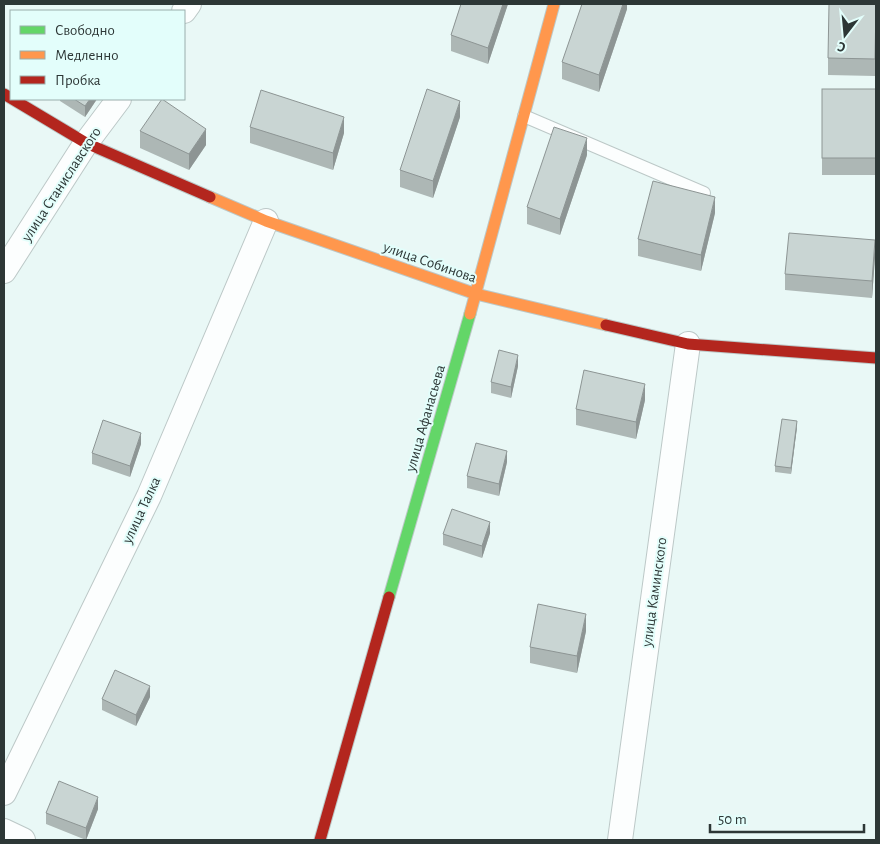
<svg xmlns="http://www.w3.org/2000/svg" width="880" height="844" viewBox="0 0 880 844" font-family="'Alegreya Sans',sans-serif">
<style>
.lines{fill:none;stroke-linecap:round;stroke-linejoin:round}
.lane-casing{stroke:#bcc8c7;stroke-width:14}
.street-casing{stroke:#bcc8c7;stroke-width:26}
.fast-casing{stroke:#bcc8c7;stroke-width:13}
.slow-casing{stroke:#bcc8c7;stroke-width:13}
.jam-casing{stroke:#bcc8c7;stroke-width:13}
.lane{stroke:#fcfefe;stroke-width:12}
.street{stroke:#fcfefe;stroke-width:24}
.fast{stroke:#63d668;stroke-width:11}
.slow{stroke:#ff974d;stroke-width:11}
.jam{stroke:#b3261e;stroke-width:11}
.wall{fill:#adb7b5}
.shaded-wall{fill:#8d9594}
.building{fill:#c9d5d3;stroke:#8d9594}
.labels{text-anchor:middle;stroke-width:4;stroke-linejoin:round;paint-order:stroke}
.street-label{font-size:15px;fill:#2d3736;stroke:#e3fefb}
</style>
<rect width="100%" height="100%" fill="#e9f8f6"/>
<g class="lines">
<defs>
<polyline id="lane" points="524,116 704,193"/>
<g id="street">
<polyline points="184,11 189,4"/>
<polyline points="4,271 86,143 119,99"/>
<polyline points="4,793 149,496 266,221"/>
<polyline points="4,831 23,840"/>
<polyline points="620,840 688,344"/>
</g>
<polyline id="fast" points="389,597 470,314"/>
<g id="slow">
<polyline points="210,197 266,221 476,294 606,325"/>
<polyline points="470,314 554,4"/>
</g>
<g id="jam">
<polyline points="4,94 86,143 210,197"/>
<polyline points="606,325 688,344 876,358"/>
<polyline points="320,840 389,597"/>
</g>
</defs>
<use href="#lane" class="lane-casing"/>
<use href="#street" class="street-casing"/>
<use href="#fast" class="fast-casing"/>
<use href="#slow" class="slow-casing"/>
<use href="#jam" class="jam-casing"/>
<use href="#lane" class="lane"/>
<use href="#street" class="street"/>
<use href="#fast" class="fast"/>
<use href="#slow" class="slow"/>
<use href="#jam" class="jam"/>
</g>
<g class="wall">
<polygon points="461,4 508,4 488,64 451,51 451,35"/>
<polygon points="627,4 627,9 599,92 562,79 562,62"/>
<polygon points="876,4 875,76 828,75 828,58"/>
<rect x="822" y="89" width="54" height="86"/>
<polygon points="60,99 97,99 85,117 60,101"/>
<polygon points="460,117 433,198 400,187 400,170"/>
<polygon points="250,127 344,133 333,170 250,143"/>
<polygon points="140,131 206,145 189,170 140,148"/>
<polygon points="587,155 560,235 527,224 527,207"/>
<polygon points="715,213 701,271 638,256 638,239"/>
<polygon points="875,257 872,298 785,290 785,274"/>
<polygon points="518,366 511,398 491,393 491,382"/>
<polygon points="645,400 636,439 576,425 576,409"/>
<polygon points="797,427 791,474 775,472 775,466"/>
<polygon points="141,444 130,477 92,464 92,453"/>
<polygon points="507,462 499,496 467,488 467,476"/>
<polygon points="490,533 482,558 443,545 443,534"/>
<polygon points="586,631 577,673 530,663 530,647"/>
<polygon points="150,697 136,726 102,710 102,699"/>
<polygon points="98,809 86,840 46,824 46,813"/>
</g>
<g class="shaded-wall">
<polygon points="503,4 508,4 488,64 488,48"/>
<polygon points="623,4 627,4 627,9 599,92 599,75"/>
<polygon points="90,99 97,99 85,117 85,106"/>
<polygon points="460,101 460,117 433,198 433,181"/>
<polygon points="344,117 344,133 333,170 333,153"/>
<polygon points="206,129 206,145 189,170 189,154"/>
<polygon points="587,138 587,155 560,235 560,219"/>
<polygon points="715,197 715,213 701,271 701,255"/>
<polygon points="875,240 875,257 872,298 872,281"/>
<polygon points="518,355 518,366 511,398 511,387"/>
<polygon points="645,384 645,400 636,439 636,422"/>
<polygon points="797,421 797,427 791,474 791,468"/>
<polygon points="141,433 141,444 130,477 130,466"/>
<polygon points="507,451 507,462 499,496 499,484"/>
<polygon points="490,522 490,533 482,558 482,546"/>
<polygon points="586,614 586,631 577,673 577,656"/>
<polygon points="150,686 150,697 136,726 136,715"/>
<polygon points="98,797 98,809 86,840 86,828"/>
</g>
<g class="building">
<polygon points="461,4 503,4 488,48 451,35"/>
<polygon points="582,4 623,4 599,75 562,62"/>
<polygon points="829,4 876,4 875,59 828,58"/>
<polygon points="427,89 460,101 433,181 400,170"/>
<rect x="822" y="89" width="54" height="69"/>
<polygon points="261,90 344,117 333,153 250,127"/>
<polygon points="74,99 90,99 85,106"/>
<polygon points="162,99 206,129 189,154 140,131"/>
<polygon points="554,127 587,138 560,219 527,207"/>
<polygon points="653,181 715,197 701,255 638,239"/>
<polygon points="789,233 875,240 872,281 785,274"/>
<polygon points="499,350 518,355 511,387 491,382"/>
<polygon points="584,370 645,384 636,422 576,409"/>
<polygon points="782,419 797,421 791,468 775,466"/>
<polygon points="103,420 141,433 130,466 92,453"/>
<polygon points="476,443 507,451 499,484 467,476"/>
<polygon points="452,509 490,522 482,546 443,534"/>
<polygon points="538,604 586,614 577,656 530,647"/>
<polygon points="115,670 150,686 136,715 102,699"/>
<polygon points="59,781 98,797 86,828 46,813"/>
</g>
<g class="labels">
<g class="street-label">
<text transform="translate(61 184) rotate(-57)" y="5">улица Станиславского</text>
<text transform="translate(430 262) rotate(19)" y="5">улица Собинова</text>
<text transform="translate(425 418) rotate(-74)" y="5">улица Афанасьева</text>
<text transform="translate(141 510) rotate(-65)" y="5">улица Талка</text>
<text transform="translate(654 592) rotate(-82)" y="5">улица Каминского</text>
</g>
</g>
<rect width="880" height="844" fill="none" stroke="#2d3736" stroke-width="10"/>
<rect x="10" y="10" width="175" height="90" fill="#e3fefb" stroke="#9aaeac"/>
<rect x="20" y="26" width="25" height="8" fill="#63d668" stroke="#9aaeac"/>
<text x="55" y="35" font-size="15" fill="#2d3736">Свободно</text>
<rect x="20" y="51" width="25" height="8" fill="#ff974d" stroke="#9aaeac"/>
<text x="55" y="60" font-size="15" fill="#2d3736">Медленно</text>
<rect x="20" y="76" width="25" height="8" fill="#b3261e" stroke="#9aaeac"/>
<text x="55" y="85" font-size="15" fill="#2d3736">Пробка</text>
<g transform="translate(845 35) rotate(196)" stroke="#e3fefb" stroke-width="4" paint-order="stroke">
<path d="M0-4L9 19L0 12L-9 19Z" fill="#2d3736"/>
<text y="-8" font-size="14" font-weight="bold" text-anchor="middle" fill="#2d3736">С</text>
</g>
<path d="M710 824v8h154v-8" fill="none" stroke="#2d3736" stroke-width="2.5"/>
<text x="718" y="824" font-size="15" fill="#2d3736" stroke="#e3fefb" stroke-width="4" paint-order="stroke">50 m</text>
</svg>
